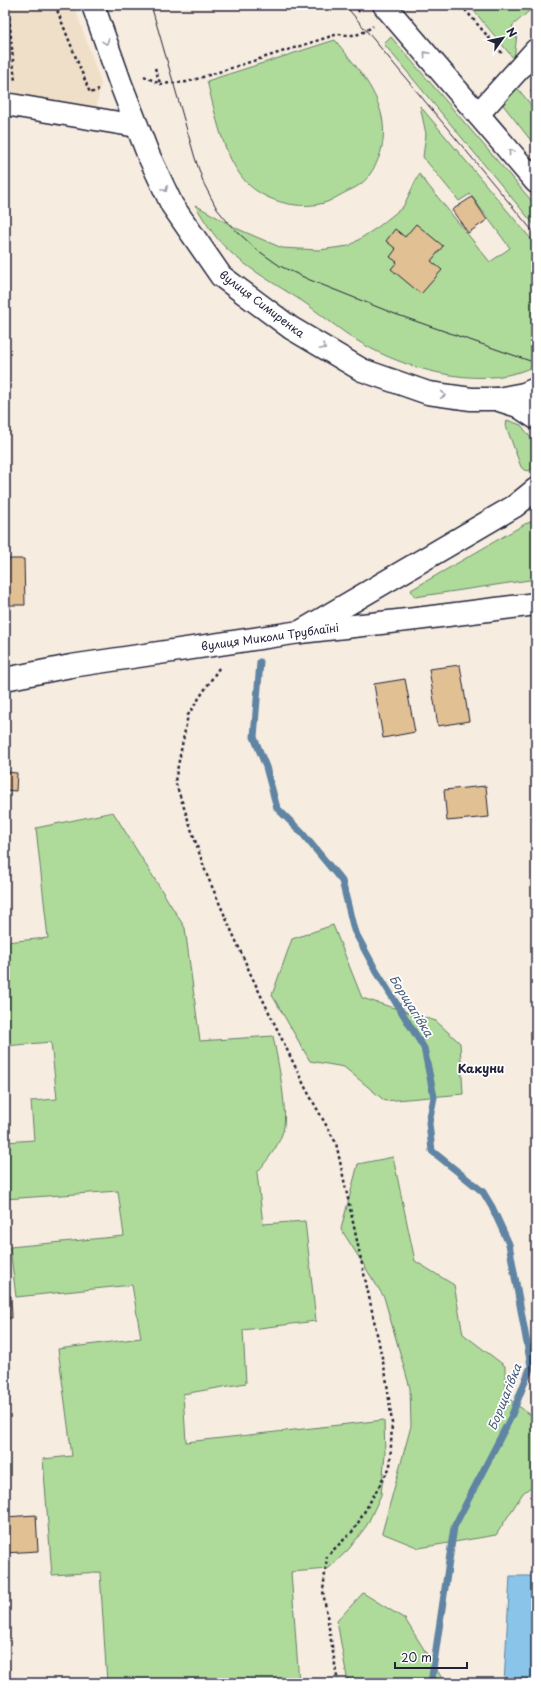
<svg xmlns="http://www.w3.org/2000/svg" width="541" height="1688" viewBox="0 0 541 1688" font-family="'Playpen Sans',sans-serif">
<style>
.built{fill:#f0dfc8}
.green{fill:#aedb99;stroke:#687e6a}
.water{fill:#8ac5e9;stroke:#6084a3}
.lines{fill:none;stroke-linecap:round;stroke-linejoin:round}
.stream{stroke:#6084a3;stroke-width:7}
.building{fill:#e1c093;stroke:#22223b}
.minor-casing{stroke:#22223b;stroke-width:25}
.major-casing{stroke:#22223b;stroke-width:25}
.path{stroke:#22223b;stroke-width:2.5;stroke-dasharray:3 3;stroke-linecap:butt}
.minor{stroke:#fff;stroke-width:22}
.major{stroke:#fff;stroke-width:22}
.tram{stroke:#22223b;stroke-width:1}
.oneway{stroke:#9c9ca7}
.labels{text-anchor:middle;stroke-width:3.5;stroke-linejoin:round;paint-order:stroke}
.street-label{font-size:11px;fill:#22223b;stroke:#fff}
.water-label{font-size:12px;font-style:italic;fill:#465b78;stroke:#fff}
.neighbourhood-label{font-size:12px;font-weight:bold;fill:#22223b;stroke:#fff}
</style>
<rect width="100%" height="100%" fill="#f6ecdf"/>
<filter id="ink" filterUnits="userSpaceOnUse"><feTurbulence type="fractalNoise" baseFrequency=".025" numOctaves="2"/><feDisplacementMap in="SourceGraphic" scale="8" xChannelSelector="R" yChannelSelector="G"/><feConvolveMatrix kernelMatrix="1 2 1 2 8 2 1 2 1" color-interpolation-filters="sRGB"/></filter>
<g filter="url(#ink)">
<polygon class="built" points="5,5 74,5 101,83 96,109 5,96"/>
<g class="green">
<polygon points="469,5 536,5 512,26 517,34 514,59"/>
<polygon points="391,37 530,199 536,207 536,227 384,44"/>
<path d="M335 40C353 63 376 87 382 117 386 137 382 157 370 174 365 183 355 188 346 192 340 195 334 199 327 202 301 211 265 202 246 182 222 155 216 115 207 81Z"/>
<polygon points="515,85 536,111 536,147 500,101"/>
<path d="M420 106 536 245V365C488 391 415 372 370 348 347 336 326 318 305 303 279 286 247 269 225 247 213 235 204 220 195 205L238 229 282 248 319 250 349 246 378 227 403 207 419 174 490 262 510 248 470 194 459 201 423 157 426 134Z"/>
<polygon points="507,420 521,425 536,445 536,466 529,471 524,470 521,467 506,426"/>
<polygon points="536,520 536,579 415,597 411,590 525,524"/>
<path d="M113 812 185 928 200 1041 273 1036C277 1058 290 1116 282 1134 277 1149 266 1161 257 1173L263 1224 305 1221 316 1321 243 1330 246 1383 183 1394 186 1442 384 1420 385 1454 381 1495 367 1525 349 1549 328 1569 291 1572 299 1683H107L100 1572 52 1575 43 1459 72 1456 58 1349 141 1338 132 1285 16 1297 10 1247 124 1236 118 1191 5 1199V1142L34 1140 31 1101 57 1099 51 1042 5 1046V942L48 938 36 828Z"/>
<polygon points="333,925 362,998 436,1021 460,1043 463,1094 385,1101 344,1067 310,1061 272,995 292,939"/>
<polygon points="393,1157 415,1261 454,1285 463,1334 505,1366 505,1396 532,1416 536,1413 536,1483 523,1493 496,1535 419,1548 382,1533 411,1426 410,1388 384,1297 341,1229 358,1164"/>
<polygon points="363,1593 405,1619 445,1683 348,1683 337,1621"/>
</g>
<polygon class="water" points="510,1576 536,1576 536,1683 504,1683"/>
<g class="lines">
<polyline class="stream" points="260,662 254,737 266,767 277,808 302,833 342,881 354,930 375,969 424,1048 434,1097 429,1123 432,1151 483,1192 492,1207 509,1244 531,1366 511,1417 454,1527 431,1683"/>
</g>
<g class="building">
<polygon points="472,197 487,220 468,233 452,210"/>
<polygon points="416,224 443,246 431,261 442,270 421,294 391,269 397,262 390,257 396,249 386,241 395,229 405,237"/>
<polygon points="5,559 24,559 25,605 5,605"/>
<polygon points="460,665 469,721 438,726 429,669"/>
<polygon points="405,679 415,732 383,738 374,684"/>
<polygon points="5,772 17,773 16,791 5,790"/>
<polygon points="486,786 489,817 447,821 444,790"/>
<polygon points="5,1062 8,1062 9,1073 5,1074"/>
<polygon points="5,1296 11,1296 12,1318 5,1318"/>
<polygon points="36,1515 38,1551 5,1553 5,1517"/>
</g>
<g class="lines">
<defs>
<g id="minor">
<polyline points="93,5 120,82 148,154 172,205 221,276 291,328 362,370 428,393 471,399 496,399 518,406 536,418"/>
<polyline points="384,5 536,182"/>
<polyline points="5,104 137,126"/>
<polyline points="478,114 536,50"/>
<polyline points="498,399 524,394 536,389"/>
<polyline points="300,632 416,619 536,604"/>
</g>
<polyline id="major" points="5,679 71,666 300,632 515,506 536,489"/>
</defs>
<use href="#minor" class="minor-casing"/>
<use href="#major" class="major-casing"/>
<g class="path">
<polyline points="8,5 15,82"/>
<polyline points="55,5 90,93 99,90"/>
<polyline points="354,5 361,14"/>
<polyline points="461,5 502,53"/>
<polyline points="155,68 160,83"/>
<path d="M144 76 160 84 187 82 338 34C355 36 359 36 373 26"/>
<polyline points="531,90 536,96"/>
<polyline points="219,668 188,715 175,781 206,873 251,975 306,1089 336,1143 386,1376 392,1423 390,1467 354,1530 327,1556 323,1591 338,1683"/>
</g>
<use href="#minor" class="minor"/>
<use href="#major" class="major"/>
<g class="tram">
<polyline points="151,5 195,158 204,184 217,209 231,226 256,249 280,266 310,280 395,314 536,363"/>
<polyline points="345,5 536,235"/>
</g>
</g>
<defs><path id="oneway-chevron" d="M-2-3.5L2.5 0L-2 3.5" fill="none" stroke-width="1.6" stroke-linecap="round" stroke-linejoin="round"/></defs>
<g class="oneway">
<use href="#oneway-chevron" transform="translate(106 42) rotate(70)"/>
<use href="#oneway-chevron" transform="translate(426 54) rotate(-131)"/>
<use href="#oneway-chevron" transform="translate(511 152) rotate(-130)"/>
<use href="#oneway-chevron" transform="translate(165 189) rotate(64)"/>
<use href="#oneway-chevron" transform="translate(323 347) rotate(30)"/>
<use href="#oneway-chevron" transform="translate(443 395) rotate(8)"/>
</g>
</g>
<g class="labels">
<g class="street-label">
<text transform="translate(262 304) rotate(37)" y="4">вулиця Симиренка</text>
<text transform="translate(270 637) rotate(-8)" y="4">вулиця Миколи Трублаїні</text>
</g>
<g class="water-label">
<text transform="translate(411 1006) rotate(58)" y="4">Борщагівка</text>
<text transform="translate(505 1397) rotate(-68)" y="4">Борщагівка</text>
</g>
<g class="neighbourhood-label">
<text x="481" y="1073">Какуни</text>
</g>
</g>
<rect width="541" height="1688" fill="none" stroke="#fff" stroke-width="20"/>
<rect x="10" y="10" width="521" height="1668" fill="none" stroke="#22223b" stroke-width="1.5" filter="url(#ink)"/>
<g transform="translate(503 38) rotate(57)" stroke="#ffffff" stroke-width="3" paint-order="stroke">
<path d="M0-3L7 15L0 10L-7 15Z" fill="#22223b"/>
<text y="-6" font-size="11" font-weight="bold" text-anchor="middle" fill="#22223b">N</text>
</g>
<path d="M395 1662v6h72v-6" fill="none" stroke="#22223b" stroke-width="2"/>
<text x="401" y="1662" font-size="12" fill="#22223b" stroke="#ffffff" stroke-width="3" paint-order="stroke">20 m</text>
</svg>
